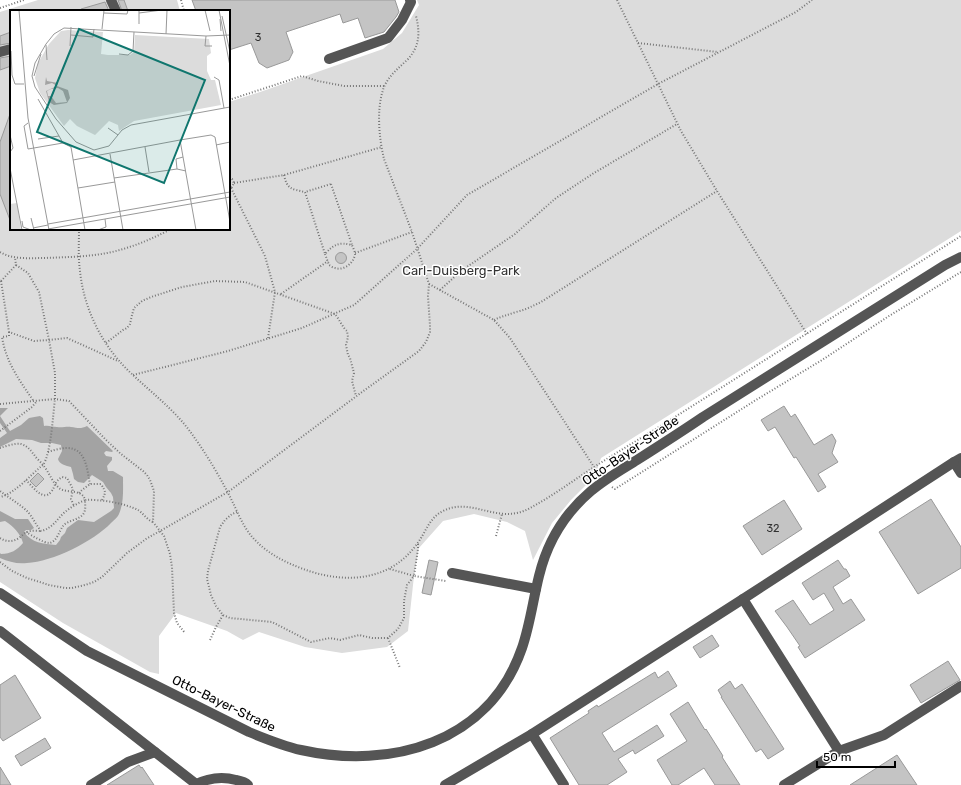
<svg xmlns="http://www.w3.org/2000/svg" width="961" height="785" viewBox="0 0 961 785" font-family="Rubik,sans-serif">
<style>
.green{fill:#dcdcdc}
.water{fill:#a3a3a3}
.building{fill:#c4c4c4;stroke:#999}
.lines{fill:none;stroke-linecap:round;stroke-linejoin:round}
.path{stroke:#777;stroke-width:2;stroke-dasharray:1 2;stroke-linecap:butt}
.minor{stroke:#555;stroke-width:10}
.labels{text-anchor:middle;stroke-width:3;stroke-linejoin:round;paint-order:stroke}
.number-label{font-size:11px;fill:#313131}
.park-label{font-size:13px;fill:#333;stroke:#fff}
.street-label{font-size:13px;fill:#000;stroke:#fff}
.inset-road{fill:none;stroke:#999;stroke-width:1}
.view{fill:#0f766e;fill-opacity:0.15;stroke:#0f766e;stroke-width:2}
.inset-edge{fill:none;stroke:#000;stroke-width:2}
</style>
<rect width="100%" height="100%" fill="#fff"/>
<polygon class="green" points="38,0 177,0 180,11 11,11 11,229 229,229 229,102 260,92 383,49 402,33 419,5 417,0 961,0 961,231 601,458 595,476 571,500 552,523 533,560 525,531 507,522 474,514 443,521 419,548 414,576 408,631 387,647 342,653 305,647 259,632 243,640 227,631 176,613 159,636 159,674 150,672 63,623 0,582 0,12"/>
<path class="water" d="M0 408H8L0 416 10 431 21 425 29 418 40 416 43 418 44 426C49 425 52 427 57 427 62 428 67 426 71 427 78 428 81 429 87 426L113 451 112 452 106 451 104 453 106 456 112 457V460L107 466 108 471H113L123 477C123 490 124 502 119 514 118 517 114 520 111 523 94 541 52 562 27 563 17 564 9 562 0 558V553L1 554C11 554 17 550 23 543 21 534 13 526 5 521L0 522V511L15 519H28L34 528 31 530H26L24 532C32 543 43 544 56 545L60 540 61 537 65 533 67 528 78 520 94 522 111 511 114 508 113 497 111 493 106 487 103 482 92 475 84 483 78 482 74 479 73 474 71 467C66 466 59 464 58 459L62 451 61 445 52 443H41L32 440 16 439 0 447V438L7 433 0 423Z"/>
<g class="building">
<polygon points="118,0 124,0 128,11 122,11"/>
<polygon points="192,0 395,0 399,12 396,17 384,32 365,38 358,18 343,23 340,14 286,32 293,52 289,60 267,68 259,63 251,43 229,50 229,11 196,11"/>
<polygon points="105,2 109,11 81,11 81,9"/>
<polygon points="11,32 11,43 0,45 0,36"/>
<polygon points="11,56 11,66 0,70 0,58"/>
<polygon points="10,114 11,114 10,220 0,194 0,142"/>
<circle cx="341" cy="258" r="5.5"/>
<polygon points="784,406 791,417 795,414 814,445 832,434 836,441 832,453 838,462 818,474 826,487 818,492 796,457 794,458 775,427 768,431 761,420"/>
<polygon points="38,473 44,479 36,487 30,481"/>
<polygon points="931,499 961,547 961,568 918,594 879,532"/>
<polygon points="784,500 802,529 762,555 743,526"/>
<polygon points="429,560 438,562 431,595 422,593"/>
<polygon points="838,560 844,569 846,569 850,576 833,587 843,604 851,599 865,620 805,658 798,647 800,646 787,627 775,611 793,600 810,625 834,610 824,593 813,600 802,583"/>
<polygon points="712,635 719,646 700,658 693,647"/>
<polygon points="948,661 960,680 921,703 910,685"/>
<polygon points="668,671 677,686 602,733 614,752 657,725 664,736 635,754 633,750 618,759 627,772 607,785 579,785 550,738 589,713 588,711 597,705 598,707 655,672 658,678"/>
<polygon points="15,675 41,718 3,741 0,737 0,685"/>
<polygon points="730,681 735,689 742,684 784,749 768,759 761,749 756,752 721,697 722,697 718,690"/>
<polygon points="688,702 705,730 706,729 723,756 722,757 740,785 715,785 704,768 678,785 672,785 657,760 687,741 670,714"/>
<polygon points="45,738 51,748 21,766 15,756"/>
<polygon points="897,755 917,785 850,785"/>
<polygon points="139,765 141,768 142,767 154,785 107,785"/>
<polygon points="0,767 11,785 0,785"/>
</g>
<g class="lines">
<g class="path">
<polyline points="181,0 184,11"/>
<polyline points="617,0 681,131 717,191 807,334"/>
<polyline points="0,8 24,0"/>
<polyline points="638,43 718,52"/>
<polyline points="229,100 302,76 318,81 344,86 385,86"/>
<path d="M284 175C287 189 291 189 305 192"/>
<polyline points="229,178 232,179 234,183 232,187 229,189"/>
<polyline points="234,183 284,175 382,147"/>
<path d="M331 184 352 245C339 242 334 244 325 254L305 192Z"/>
<polyline points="231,188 265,256 275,292 268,338"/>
<path d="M79 229C79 243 78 257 80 271 84 311 104 349 133 375 152 393 173 409 189 430 203 449 216 470 227 491 237 509 242 528 257 542 271 556 291 565 309 571 349 584 391 580 417 544 426 532 429 518 443 511 472 496 498 526 530 508 549 498 567 485 585 473 612 455 640 439 667 422 765 360 863 298 961 236"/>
<path d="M0 252C13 260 30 258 45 258 67 257 90 257 112 252 133 247 152 239 171 229"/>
<polyline points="355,253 412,232"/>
<path d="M325 254 329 265C331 266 333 268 335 268 344 271 354 263 355 254 355 251 353 248 352 245"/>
<polyline points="16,265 28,273 39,292 49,340 55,373 55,399 69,401 106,440 121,454 143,471 147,475 150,480 154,491 153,522 164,536 170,554 172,567 174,613 177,623 185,633"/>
<polyline points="1,281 9,332 34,341 49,340 67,338 118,361"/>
<polyline points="1,281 16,265 15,258"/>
<polyline points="429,284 494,320 510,338 594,467"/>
<polyline points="440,290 461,271 515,234 556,198 594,173 677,124"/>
<polyline points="281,294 328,261"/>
<path d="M494 320C502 316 508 315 516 312 525 310 533 306 541 302L717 191"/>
<path d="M9 332V336L2 337C6 362 19 380 33 400"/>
<path d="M106 343 123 330 127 328 130 324 132 315 134 308 142 301 151 297 182 287 215 281 245 282 335 314C339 319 343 328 347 331L348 337 346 345 348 355 350 358 354 373 352 381 356 396"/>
<polyline points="133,375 228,351 302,328 354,305 417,249 467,195 658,84 796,12 812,0"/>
<path d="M0 404 55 399C53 414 51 454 43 465 30 475 16 493 0 497"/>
<polyline points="0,431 32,407 37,401"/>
<path d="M0 448C6 446 15 443 21 444 28 446 31 451 35 456 37 459 41 462 43 465 49 472 52 482 59 488 66 494 82 488 85 500 78 503 71 507 65 512 57 519 53 528 41 531 36 525 33 518 28 512 20 504 9 498 0 491"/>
<path d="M48 452C54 450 61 448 67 448 86 448 87 469 90 484"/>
<path d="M26 480C32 486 43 502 51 492 56 486 53 483 62 477L67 478 73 489 71 499 74 506"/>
<polyline points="612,487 615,489 756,400 822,360 889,316 961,272"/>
<path d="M79 493 82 490 90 484H101C106 492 106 492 102 500"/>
<polyline points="237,512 232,514 225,520 220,527 208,571 207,579 211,595 216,606 223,615 230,618 272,622 311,642 330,638 340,640 359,635 372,638 388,638 398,629 404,618 404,601 407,585 414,576 390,569"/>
<path d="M26 532C31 535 44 543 49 543 57 542 59 531 63 526 68 520 80 520 84 513 86 509 85 504 85 500 100 499 124 503 138 510 143 513 147 520 153 522"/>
<polyline points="496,536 502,514"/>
<path d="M0 538C6 542 13 542 19 538 22 536 24 533 27 532 31 530 37 531 41 531"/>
<polyline points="418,544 418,549 414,576 446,581"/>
<path d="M0 562 12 571 27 578 49 585 65 588H72L85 585 94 582 102 577 127 553 146 539 228 492 362 392 419 351 426 342 430 332V326L428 296 429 284 412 232 384 159C379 138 376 108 384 87 389 75 399 68 408 59 420 46 420 32 416 16"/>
<polyline points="388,638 400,668"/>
<polyline points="210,640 216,627 223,615"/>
</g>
<g class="minor">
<polyline points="111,0 116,11"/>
<polyline points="0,52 11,49"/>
<polyline points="329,59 388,38 402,20 411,2 410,0"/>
<polyline points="961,458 954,462 961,473"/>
<polyline points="452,573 536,589"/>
<path d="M0 593 87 651 249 732C266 739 283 746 301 750 391 770 489 743 522 648 530 625 533 600 539 576 547 543 565 513 591 491 605 479 621 470 637 460 659 446 681 432 703 417 783 366 864 316 945 265L961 257"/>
<polyline points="743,599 839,751"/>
<polyline points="0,631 196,784"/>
<polyline points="532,734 564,785"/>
<polyline points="91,785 128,762 155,752"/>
<path d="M194 785C208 778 222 776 236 780 241 781 245 782 248 785"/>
<polyline points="445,785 532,734 743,599 954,462"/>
<polyline points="784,785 839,751 884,735 961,686"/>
</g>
</g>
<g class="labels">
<g class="number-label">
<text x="258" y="41">3</text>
<text x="773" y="532">32</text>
</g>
<g class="park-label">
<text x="461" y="275">Carl-Duisberg-Park</text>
</g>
<g class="street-label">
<text transform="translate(630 450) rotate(-34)" y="5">Otto-Bayer-Straße</text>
<text transform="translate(224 703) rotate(26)" y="5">Otto-Bayer-Straße</text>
</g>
</g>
<g transform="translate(10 10)">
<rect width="220" height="220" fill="#fff"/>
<path d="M58 20 93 22 91 44 98 45H120L124 42 125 25 199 29 201 43 197 46V61L201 70H205L211 95 124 111 109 121 108 115 99 111 85 125 67 116 60 109 54 116 30 83 25 68 28 53 39 34 51 21ZM7 193 11 220H0V194Z" fill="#dcdcdc"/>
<path d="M36 67 37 71 48 73 47 76 58 80 60 88 57 93 44 95 39 92 36 81 47 76 42 73 35 75ZM41 79 48 78 53 81 57 92 46 93 41 86H38L37 81Z" fill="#a3a3a3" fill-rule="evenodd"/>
<path class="inset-road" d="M9 0 18 108 39 220M195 0 200 21M209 0 220 56M94 3 117 4 118 0M129 3 152 0M212 6 220 42M210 9 211 21M129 14V0M92 19 94 0M156 24 157 0M61 25 83 27 84 19M220 25 196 26 54 18 44 24 36 34 25 53 22 66 25 77 46 109 66 132 84 140 99 136 112 120 121 115 220 97M196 26 195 36H202M36 35 37 50M60 36 61 17M1 41 2 65 5 74H14M109 44 118 45 123 41 124 22M24 66 31 44M204 67 209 70 214 98M28 89 53 133M18 113 14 116 18 139 53 133 61 137 75 220M98 118 108 125M0 125 3 138 0 142M28 129 49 126M206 135 220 132M135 137 139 162M100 144 113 220M173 147 166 149 167 159 176 161M63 150 170 130M0 158 12 220M104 168 167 159M68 178 105 172M21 208 24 220M12 211 13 217 21 220M38 214 220 182M23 218 38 215M38 219 220 187M88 220 96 217 95 209M186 220 170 130 201 125 205 127 220 212"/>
<path class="view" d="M69 19 195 70 154 173 27 122Z"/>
<rect width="220" height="220" class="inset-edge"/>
</g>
<path d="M817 761v6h78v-6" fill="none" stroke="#000000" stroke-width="2"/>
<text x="823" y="761" font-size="12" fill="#000000" stroke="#ffffff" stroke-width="3" paint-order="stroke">50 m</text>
</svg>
